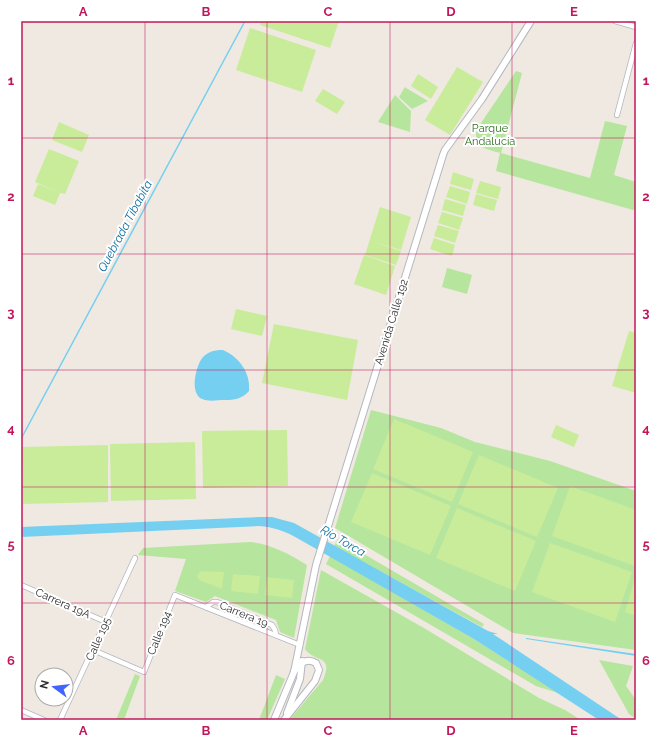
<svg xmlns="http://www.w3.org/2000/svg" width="657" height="741" viewBox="0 0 657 741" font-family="Raleway,sans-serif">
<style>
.green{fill:#b6e59e}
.pitch{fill:#c9ec9a}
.water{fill:#75cff0}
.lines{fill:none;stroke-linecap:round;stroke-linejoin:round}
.stream{stroke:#75cff0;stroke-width:1.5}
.street-casing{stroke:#b4b7c1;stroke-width:6}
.secondary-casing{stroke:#b4b7c1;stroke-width:8}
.street{stroke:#fff;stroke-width:4.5}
.secondary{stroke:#fff;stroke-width:6}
.grid{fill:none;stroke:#c2185b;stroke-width:1;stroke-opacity:0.55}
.labels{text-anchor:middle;stroke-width:4;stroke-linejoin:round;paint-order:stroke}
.park-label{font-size:11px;fill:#2c6e1b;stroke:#fff}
.street-label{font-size:11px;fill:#2e2e2e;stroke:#fff}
.water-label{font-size:12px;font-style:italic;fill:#0d6fa3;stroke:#fff}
.neatline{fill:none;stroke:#c2185b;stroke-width:1.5}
.grid-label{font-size:13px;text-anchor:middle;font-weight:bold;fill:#c2185b}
</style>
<rect width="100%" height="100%" fill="#efe9e1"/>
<g class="green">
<path d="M516 71 522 73 501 153 590 178 605 121 627 126 614 175 636 182V209L633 210 496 171 500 153C487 149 472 148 477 129Z"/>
<polygon points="405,87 406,88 428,101 412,109 399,97"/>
<polygon points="395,95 411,111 410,132 378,122"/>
<polygon points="447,268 472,275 467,294 442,287"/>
<polygon points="371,410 441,428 475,442 550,461 636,491 636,650 513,633 335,528"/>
<polygon points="338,539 484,624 482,627 334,546"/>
<path d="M250 542C271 544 289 554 307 565L294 638 280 632 276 620 215 596 206 602 175 591 186 559 138 555 143 548Z"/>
<polygon points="330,556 474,639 558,693 536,686 326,564"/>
<path d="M321 570 424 628 539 698 565 710 581 720H295L291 718 323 680C334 654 315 663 305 649Z"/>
<polygon points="599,660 633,666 626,686 636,700 636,719 629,714"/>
<polygon points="135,674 140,676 124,720 116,720"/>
<polygon points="276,675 285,679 267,720 259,720"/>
</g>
<g class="pitch">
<polygon points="261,21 339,21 330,48 260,25"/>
<polygon points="250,28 316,50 302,92 236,70"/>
<polygon points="457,67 483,82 450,135 425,120"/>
<polygon points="418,74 438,87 431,99 411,86"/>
<polygon points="323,89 345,102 337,114 315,101"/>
<polygon points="59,122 89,135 82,152 52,140"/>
<polygon points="49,149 79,161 65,194 60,193 55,205 33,196 38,184 60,193 35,182"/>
<polygon points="453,172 474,179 471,190 450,184"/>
<polygon points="480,181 501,187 498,199 476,193"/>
<polygon points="450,186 470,192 467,204 446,197"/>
<polygon points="476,194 497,200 494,211 473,205"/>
<polygon points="445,199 466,205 463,216 442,210"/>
<polygon points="380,207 411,217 401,250 375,242 401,251 396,265 365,255"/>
<polygon points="442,212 463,218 459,230 438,223"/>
<polygon points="438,225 459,231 455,243 434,236"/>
<polygon points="434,238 455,245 452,256 430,249"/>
<polygon points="364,255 395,266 386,295 354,284"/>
<polygon points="236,309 267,316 262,336 231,329"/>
<polygon points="274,324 358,340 347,400 262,383"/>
<polygon points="629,331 636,333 636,393 612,386"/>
<polygon points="394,419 473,452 452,502 373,469"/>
<polygon points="556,425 579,435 574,447 551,437"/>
<polygon points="287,430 288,486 203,488 202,431"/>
<polygon points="195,442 196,499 111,501 110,444"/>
<polygon points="108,445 108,502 23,504 22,447"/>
<polygon points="479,455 558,488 537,537 458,504"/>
<polygon points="372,473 451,506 430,555 351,522"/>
<polygon points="570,486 636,510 635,566 552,536"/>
<polygon points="457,508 536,541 515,591 436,558"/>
<polygon points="550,543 632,572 615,622 532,592"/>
<polygon points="201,571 224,572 222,589 199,580 197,576"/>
<polygon points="233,574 260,576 258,594 231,591"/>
<polygon points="636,575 636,616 625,612"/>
<polygon points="267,577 294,580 292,598 265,595"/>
</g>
<g class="water">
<path d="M223 350C239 357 251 373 249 391 242 399 235 400 224 400 218 400 209 402 202 399 189 393 196 365 203 357 209 351 215 350 223 350Z"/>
<path d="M260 517H272L294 523 488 631 498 634H493L622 720H599L474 639 297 538C285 531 273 527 259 526L21 537V527Z"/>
<polygon points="526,638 636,654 636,656 526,639"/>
</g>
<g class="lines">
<polyline class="stream" points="21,439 245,21"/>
<defs>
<g id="street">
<polyline points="615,21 636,27"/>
<polyline points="617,115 636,43"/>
<polyline points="21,585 106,622"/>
<polyline points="206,607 213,602 217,602 272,625 275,630 276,635"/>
<polyline points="93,650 144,672 175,595 300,645"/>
<polyline points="21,710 44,720"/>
<polyline points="60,720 135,558"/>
</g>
<g id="secondary">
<polyline points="287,713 300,679 302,661"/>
<polyline points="274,720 294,672 316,565 443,155 445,150 482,99 531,21"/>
<path d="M284 720 315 681 319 670 316 663C306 657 301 664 294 671"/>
</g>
</defs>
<use href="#street" class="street-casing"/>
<use href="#secondary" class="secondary-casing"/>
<use href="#street" class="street"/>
<use href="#secondary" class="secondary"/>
</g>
<path class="grid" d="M145 21V720M267 21V720M390 21V720M512 21V720M21 138H636M21 254H636M21 370H636M21 487H636M21 603H636"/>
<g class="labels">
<g class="park-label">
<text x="490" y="132">Parque<tspan x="490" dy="13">Andalucía</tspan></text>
</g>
<g class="street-label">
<text transform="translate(391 322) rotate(-73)" y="4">Avenida Calle 192</text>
<text transform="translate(63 603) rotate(24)" y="4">Carrera 19A</text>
<text transform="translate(244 614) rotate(22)" y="4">Carrera 19</text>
<text transform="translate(159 633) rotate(-68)" y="4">Calle 194</text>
<text transform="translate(98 639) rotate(-66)" y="4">Calle 195</text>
</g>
<g class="water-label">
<text transform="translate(125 226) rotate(-62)" y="4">Quebrada Tibabita</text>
<text transform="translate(343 541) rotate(30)" y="4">Río Torca</text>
</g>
</g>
<rect width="657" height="741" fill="none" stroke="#ffffff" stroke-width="44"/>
<g transform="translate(54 687) rotate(285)"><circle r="19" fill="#ffffff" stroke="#ababab"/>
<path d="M0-3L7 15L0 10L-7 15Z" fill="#4264fb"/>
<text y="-6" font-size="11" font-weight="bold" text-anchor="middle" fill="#2e2e2e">N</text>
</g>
<rect x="22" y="22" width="613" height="697" class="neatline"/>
<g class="grid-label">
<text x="83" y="16">A</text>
<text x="206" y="16">B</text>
<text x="328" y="16">C</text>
<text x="451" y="16">D</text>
<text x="574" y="16">E</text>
<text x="11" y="85">1</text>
<text x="646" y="85">1</text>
<text x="11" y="201">2</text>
<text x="646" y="201">2</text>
<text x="11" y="317">3</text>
<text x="646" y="317">3</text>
<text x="11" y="433">4</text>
<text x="646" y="433">4</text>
<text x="11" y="549">5</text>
<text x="646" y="549">5</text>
<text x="11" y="665">6</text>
<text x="646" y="665">6</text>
<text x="83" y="735">A</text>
<text x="206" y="735">B</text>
<text x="328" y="735">C</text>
<text x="451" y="735">D</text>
<text x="574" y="735">E</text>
</g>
</svg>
